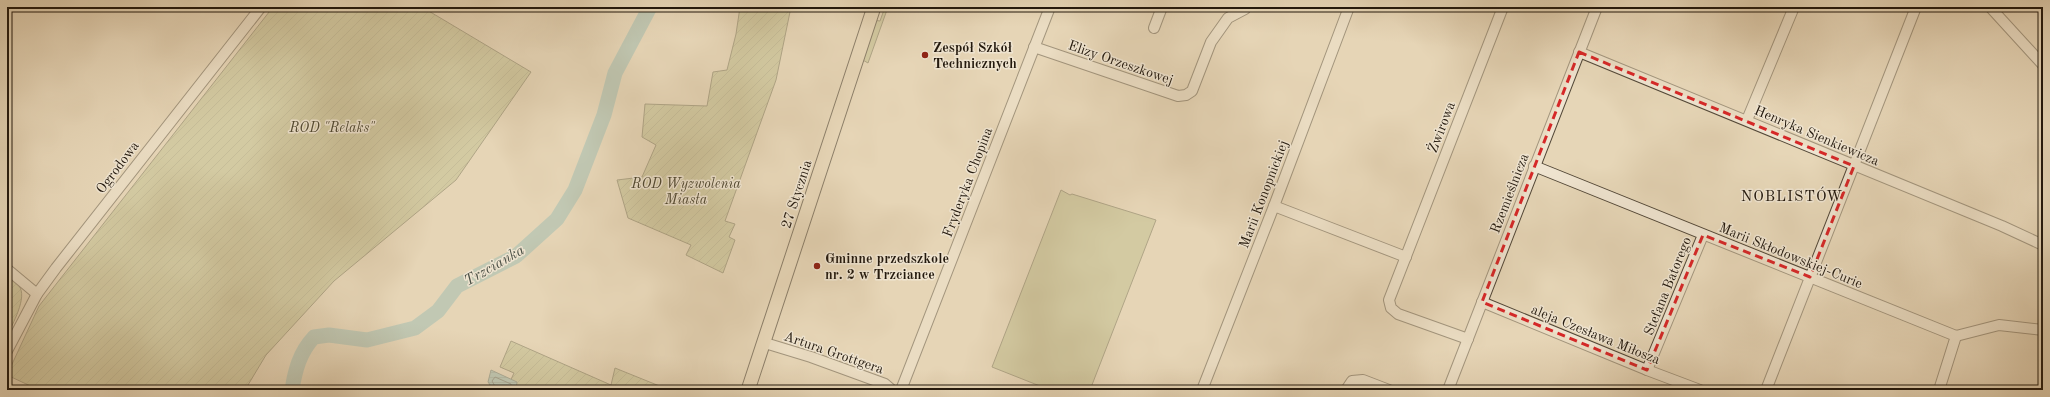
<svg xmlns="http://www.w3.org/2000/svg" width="2050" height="397" viewBox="0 0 2050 397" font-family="'Old Standard TT',serif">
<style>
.grass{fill:#bcbc8a;stroke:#6f6a4c}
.garden{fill:url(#garden-furrows);stroke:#6f6a4c}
.water{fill:url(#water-rules);stroke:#68796f}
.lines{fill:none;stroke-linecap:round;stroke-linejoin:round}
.shore{stroke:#5c685e;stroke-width:1}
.river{stroke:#96b9b0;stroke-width:15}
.minor-casing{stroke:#534838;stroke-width:12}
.major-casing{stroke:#22180d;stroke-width:15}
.minor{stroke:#efe4d0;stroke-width:10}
.major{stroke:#e6d6b7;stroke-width:13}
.marked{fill:none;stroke:#d62828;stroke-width:3;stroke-dasharray:8 5;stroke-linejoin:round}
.poi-dot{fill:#8f2418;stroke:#efe4d0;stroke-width:1.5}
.labels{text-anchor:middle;stroke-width:3;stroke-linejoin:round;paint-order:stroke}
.poi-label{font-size:14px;font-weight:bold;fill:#22180d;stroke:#efe4d0;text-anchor:start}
.street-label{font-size:14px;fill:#22180d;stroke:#efe4d0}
.park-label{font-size:14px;font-style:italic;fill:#504932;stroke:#efe4d0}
.neighbourhood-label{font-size:15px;letter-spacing:1px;fill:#22180d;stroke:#efe4d0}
.water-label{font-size:15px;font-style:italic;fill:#4b5046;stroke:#efe4d0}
</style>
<defs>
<pattern id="garden-furrows" width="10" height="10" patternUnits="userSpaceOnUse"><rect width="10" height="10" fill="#bcbc8a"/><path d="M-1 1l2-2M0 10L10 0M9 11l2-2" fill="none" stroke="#a1a176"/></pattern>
<pattern id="water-rules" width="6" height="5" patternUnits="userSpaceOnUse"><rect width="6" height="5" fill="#96b9b0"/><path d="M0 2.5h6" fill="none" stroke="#819e96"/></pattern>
</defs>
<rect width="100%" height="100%" fill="#e6d6b7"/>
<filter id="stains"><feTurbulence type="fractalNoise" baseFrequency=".005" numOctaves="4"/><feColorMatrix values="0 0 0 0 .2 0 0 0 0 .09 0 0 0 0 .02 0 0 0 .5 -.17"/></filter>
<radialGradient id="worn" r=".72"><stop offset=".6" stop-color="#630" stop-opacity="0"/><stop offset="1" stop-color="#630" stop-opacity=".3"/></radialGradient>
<g class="grass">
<polygon points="885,7 888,7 868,63 861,59 873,20 880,21"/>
<polygon points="1061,190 1070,195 1072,194 1156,220 1090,390 1050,390 992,367"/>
</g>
<g class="garden">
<polygon points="273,7 422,7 531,72 456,180 334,281 266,355 245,390 39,390 7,375 39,306"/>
<polygon points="740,7 791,7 776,80 725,221 735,224 729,237 735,240 723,273 686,255 691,245 628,218 617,180 642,177 656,145 642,137 645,104 707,106 713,72 727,70 736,34"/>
<path d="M7 276C11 279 16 282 19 286 28 297 12 325 7 336Z"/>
<polygon points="511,341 611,385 615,368 662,387 661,390 506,390 514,373 500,367"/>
</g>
<polygon class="water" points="491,370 517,382 516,390 493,389 488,382"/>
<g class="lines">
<polyline class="shore" points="497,390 492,381 495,377 511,384 511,390"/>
<path class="river" d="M292 390C295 370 300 352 314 337L329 335 367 340 415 328 438 311 457 286 516 256 557 219 575 190 604 115 615 73 650 7"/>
<defs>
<g id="minor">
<polyline points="1990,7 2043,65"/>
<polyline points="1154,28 1162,7"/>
<polyline points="1034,47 1178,96 1186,95 1192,91 1211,42 1228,18 1245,9 1246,7"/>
<polyline points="1579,52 2002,226 2043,245"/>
<polyline points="1747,120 1794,7"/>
<polyline points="1534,166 1956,336 1999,325 2043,330"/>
<polyline points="1274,206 1406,257"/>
<polyline points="7,269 37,294"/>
<polyline points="1482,302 1647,370 1700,390"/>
<polyline points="1468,339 1398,314 1391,308 1389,300 1503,7"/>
<polyline points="765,343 811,357 885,384 892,390"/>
<polyline points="7,351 37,294 56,268 261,7"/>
<polyline points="1647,370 1703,235"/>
<polyline points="901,390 1050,7"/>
<polyline points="1202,390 1274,206 1349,7"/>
<polyline points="1346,390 1352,381 1363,380 1389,390"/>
<polyline points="1448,390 1597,7"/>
<polyline points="1766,390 1916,7"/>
<polyline points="1939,390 1956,336"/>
</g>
<polyline id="major" points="748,390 874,7"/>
</defs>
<use href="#minor" class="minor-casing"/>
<use href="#major" class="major-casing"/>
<use href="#minor" class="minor"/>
<use href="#major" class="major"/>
</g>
<path d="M0 0H2050V397H0ZM1579 52 1854 166 1810 277 1703 235 1647 370 1482 302Z" fill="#e6d6b7" fill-opacity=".55" fill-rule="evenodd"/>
<path class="marked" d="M1579 52 1854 166 1810 277 1703 235 1647 370 1482 302Z"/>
<g class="poi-dot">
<circle cx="925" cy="55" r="4"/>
<circle cx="817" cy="266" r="4"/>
</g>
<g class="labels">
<g class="poi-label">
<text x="933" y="52">Zespół Szkół<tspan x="933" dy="16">Technicznych</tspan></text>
<text x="825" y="263">Gminne przedszkole<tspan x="825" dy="16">nr. 2 w Trzciance</tspan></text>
</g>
<g class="street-label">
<text transform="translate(1121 62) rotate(19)" y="5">Elizy Orzeszkowej</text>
<text transform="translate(1441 127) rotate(-69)" y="5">Żwirowa</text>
<text transform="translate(1817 135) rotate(23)" y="5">Henryka Sienkiewicza</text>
<text transform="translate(117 167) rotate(-53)" y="5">Ogrodowa</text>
<text transform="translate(967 182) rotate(-69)" y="5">Fryderyka Chopina</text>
<text transform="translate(1509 193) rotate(-69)" y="5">Rzemieślnicza</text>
<text transform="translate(796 194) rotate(-72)" y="5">27 Stycznia</text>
<text transform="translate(1263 194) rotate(-69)" y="5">Marii Konopnickiej</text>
<text transform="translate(1791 255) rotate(22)" y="5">Marii Skłodowskiej-Curie</text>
<text transform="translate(1667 286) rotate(-68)" y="5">Stefana Batorego</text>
<text transform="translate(1596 334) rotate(22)" y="5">aleja Czesława Miłosza</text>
<text transform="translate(834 352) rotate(19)" y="5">Artura Grottgera</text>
</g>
<g class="park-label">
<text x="332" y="132">ROD "Relaks"</text>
<text x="686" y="188">ROD Wyzwolenia<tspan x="686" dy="16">Miasta</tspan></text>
</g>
<g class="neighbourhood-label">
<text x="1792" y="201">NOBLISTÓW</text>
</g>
<g class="water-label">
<text transform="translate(494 265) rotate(-30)" y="5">Trzcianka</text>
</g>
</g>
<rect width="2050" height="397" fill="none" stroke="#e6d6b7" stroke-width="24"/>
<rect x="8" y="8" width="2034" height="381" fill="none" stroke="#22180d" stroke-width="2"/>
<rect x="12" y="12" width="2026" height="373" fill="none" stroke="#22180d"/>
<rect width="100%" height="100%" filter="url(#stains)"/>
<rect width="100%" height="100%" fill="url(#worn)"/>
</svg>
